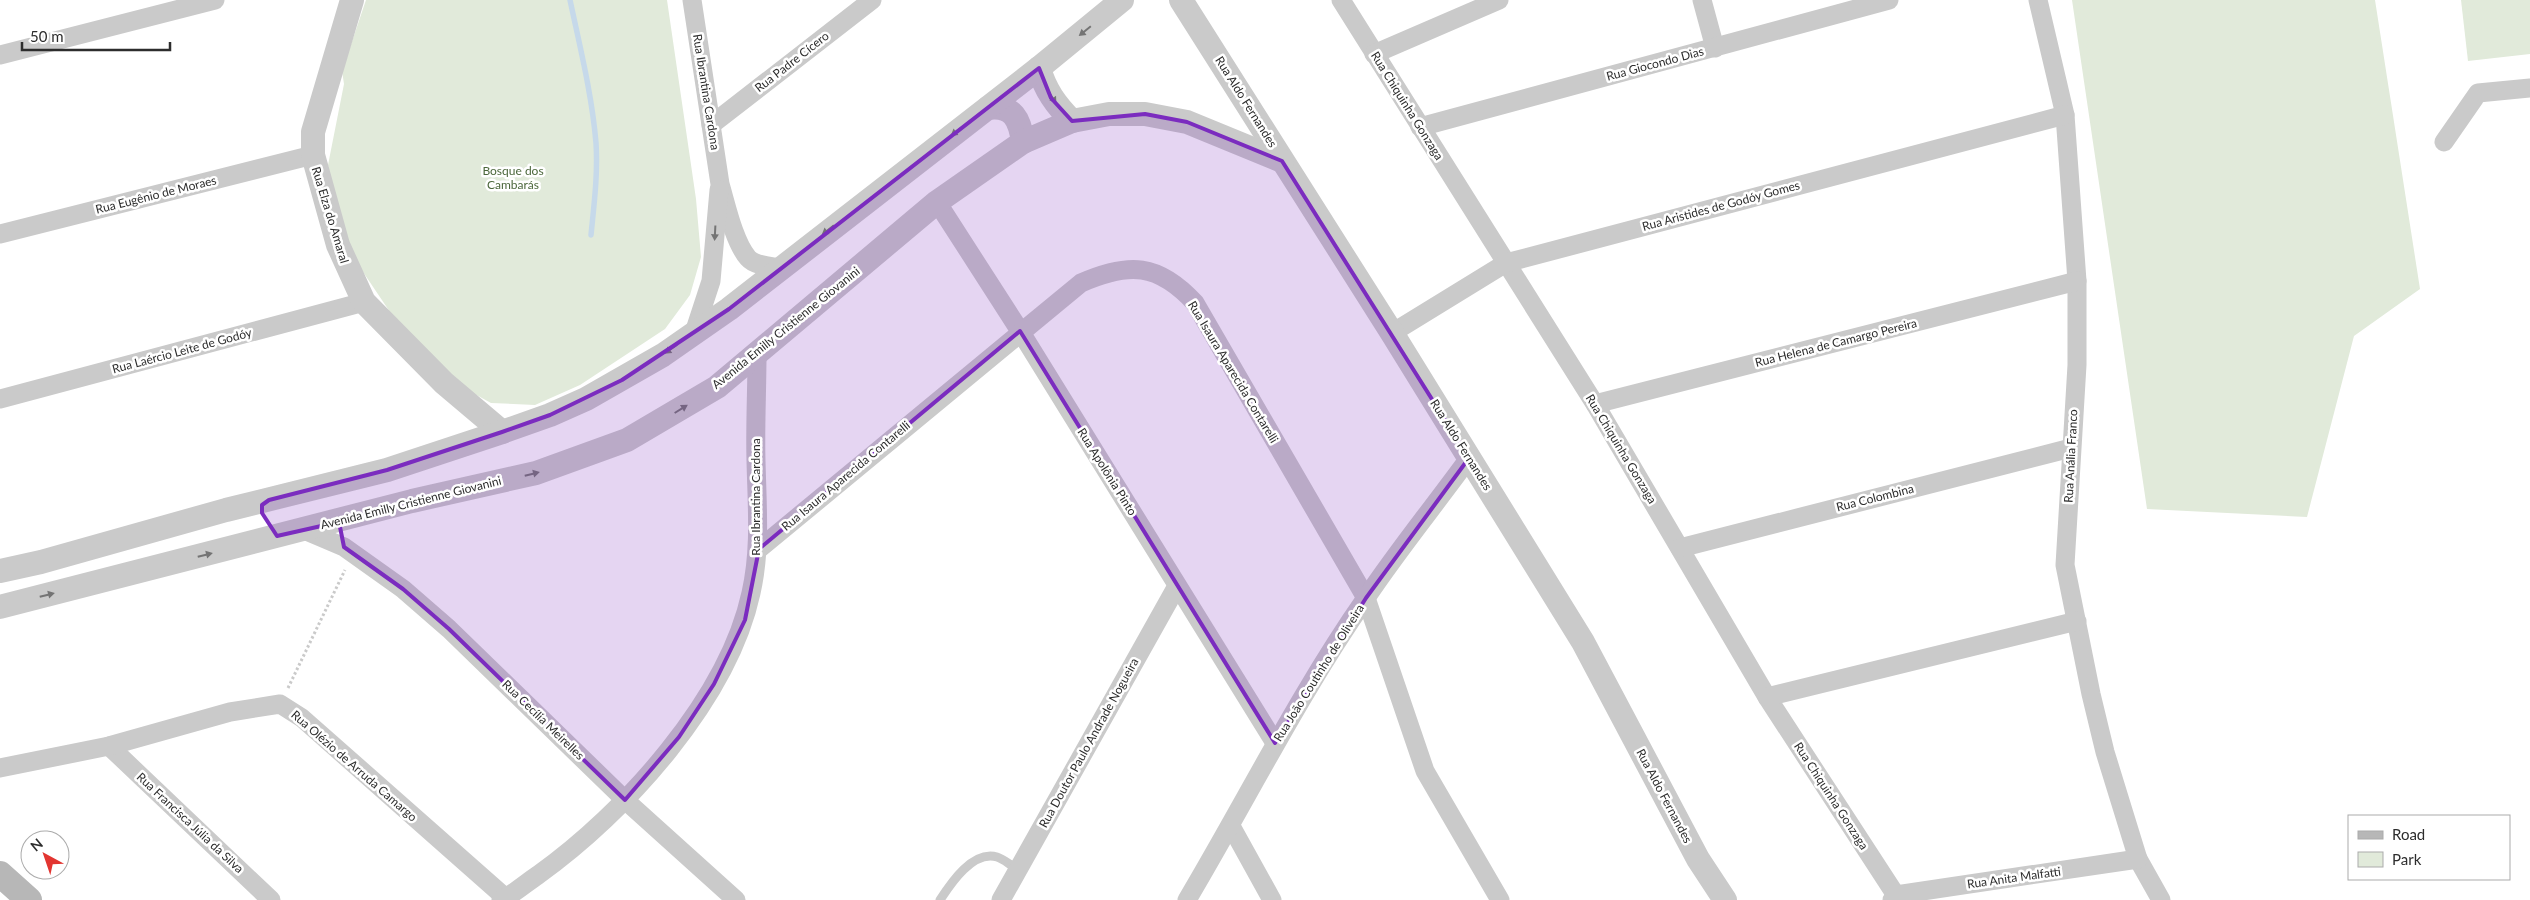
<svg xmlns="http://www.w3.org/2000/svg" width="2530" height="900" viewBox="0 0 2530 900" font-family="Lato,sans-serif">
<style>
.green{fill:#e1eada}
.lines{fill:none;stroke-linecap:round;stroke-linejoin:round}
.stream{stroke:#c6d9ea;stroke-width:5.5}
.path{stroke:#cacaca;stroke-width:3;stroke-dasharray:2.5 2.5;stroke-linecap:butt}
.service{stroke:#cacaca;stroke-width:9}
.minor{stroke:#cacaca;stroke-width:19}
.tertiary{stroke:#cacaca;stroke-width:24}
.secondary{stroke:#b7b7b7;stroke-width:26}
.oneway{fill:#747474}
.marked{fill:#7b2cbf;fill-opacity:0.2;stroke:#7b2cbf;stroke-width:4;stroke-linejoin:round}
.labels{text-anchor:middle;stroke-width:5;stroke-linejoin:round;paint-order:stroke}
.street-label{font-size:12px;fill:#2d2d2d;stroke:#fff}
.park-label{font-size:12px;fill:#4b673b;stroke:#fff}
</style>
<rect width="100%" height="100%" fill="#fff"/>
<g class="green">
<polygon points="366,0 667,0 696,199 701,257 690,295 665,329 580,385 535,405 491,403 471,392 433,358 390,312 361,269 339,227 328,165 344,84 342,71"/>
<polygon points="2072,0 2375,0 2420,289 2354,336 2307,517 2147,509"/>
<polygon points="2461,0 2530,0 2530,54 2468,61"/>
</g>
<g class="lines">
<path class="stream" d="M570 0C580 47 592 95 596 143 598 174 594 205 591 235"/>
<polyline class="path" points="288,688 345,570"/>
<path class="service" d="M940 900C951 883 973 850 997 857 1004 859 1011 866 1018 869"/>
<g class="minor">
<path d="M692 0 720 184C726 204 734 242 748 258 755 266 770 266 781 268"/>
<polyline points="1341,0 1595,404 1767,697 1899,900"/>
<polyline points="1702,0 1715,48"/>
<polyline points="2038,0 2065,115 2077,281 2077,365 2065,565 2091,694 2105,752 2138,859 2161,900"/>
<polyline points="1374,54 1499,0"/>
<polyline points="0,55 215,0"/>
<polyline points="711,125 872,0"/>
<polyline points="1420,127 1889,0"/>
<polyline points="2444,142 2478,93 2530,88"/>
<polyline points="937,202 1020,331 1275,743"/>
<polyline points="0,234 313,155"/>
<polyline points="694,333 711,281 719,190"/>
<polyline points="1392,333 1506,263 2065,115"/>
<polyline points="0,399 364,302"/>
<polyline points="1595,404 2077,281"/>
<polyline points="304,530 344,547 403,589 449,629 625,800 736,900"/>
<polyline points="1680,548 2071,448"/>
<path d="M759 549 1081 283C1129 262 1158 263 1195 303L1366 598 1425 771 1500 900"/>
<polyline points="1767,697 2077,621"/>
<polyline points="109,746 271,900"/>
<polyline points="0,768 109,746 230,712 280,704 302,718 508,900"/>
<polyline points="1231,826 1272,900"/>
<path d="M501 900C514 894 526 883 538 875 625 813 728 699 751 593 761 549 757 505 756 461 755 426 757 390 757 355"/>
<polyline points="1001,900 1177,586"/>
<path d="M1187 900C1247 799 1299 694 1366 598 1398 550 1435 505 1469 458"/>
<polyline points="1892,900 1896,895 2138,859"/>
</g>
<g class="tertiary">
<polyline points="352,0 313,132 313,155 338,245 364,302 444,383 502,432"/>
<polyline points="1181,0 1392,333 1583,642 1698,859 1725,900"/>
<path d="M1039 68C1045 90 1056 105 1072 121"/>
<path d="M988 108C1013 104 1020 120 1023 142"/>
<polyline points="0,571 41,562 226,510 387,470 502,432 550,415 586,399 663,355 729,309 1039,68 1122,0"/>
<polyline points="0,607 412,501 536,473 627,440 717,387 937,202 1023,142 1072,121 1109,114 1145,114 1187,122 1282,161"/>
</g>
<polyline class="secondary" points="0,874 29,900"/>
</g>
<defs><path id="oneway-solid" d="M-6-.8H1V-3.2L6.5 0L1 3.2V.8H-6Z" transform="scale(1.25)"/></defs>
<g class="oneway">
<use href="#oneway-solid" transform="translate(1085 31) rotate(141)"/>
<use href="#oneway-solid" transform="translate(1052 97) rotate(57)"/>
<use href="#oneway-solid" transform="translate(957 131) rotate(143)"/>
<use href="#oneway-solid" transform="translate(828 230) rotate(142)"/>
<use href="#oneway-solid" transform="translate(715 233) rotate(93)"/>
<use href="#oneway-solid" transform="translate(671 349) rotate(145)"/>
<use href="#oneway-solid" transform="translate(681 409) rotate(-32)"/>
<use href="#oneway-solid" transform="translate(532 474) rotate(-14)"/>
<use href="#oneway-solid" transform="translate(205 555) rotate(-14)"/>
<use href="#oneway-solid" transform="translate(47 595) rotate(-14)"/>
</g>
<path class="marked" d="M1039 68 1051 98 1072 121 1145 114 1187 122 1282 161 1469 458 1366 598 1275 743 1020 331 759 549 745 620 714 684 679 737 625 800 449 629 403 589 344 547 339 522 277 536 262 513V505L269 500 387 470 502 432 550 415 622 380 729 309Z"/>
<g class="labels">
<g class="street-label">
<text transform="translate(792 62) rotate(-38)" y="4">Rua Padre Cícero</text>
<text transform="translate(1655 64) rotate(-15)" y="4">Rua Giocondo Dias</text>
<text transform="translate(706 92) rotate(81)" y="4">Rua Ibrantina Cardona</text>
<text transform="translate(1246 102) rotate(58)" y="4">Rua Aldo Fernandes</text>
<text transform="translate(1407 106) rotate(58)" y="4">Rua Chiquinha Gonzaga</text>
<text transform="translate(156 195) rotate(-14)" y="4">Rua Eugênio de Moraes</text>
<text transform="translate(1721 206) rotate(-15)" y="4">Rua Aristides de Godóy Gomes</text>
<text transform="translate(330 215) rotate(73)" y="4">Rua Elza do Amaral</text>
<text transform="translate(786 328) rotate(-39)" y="4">Avenida Emilly Cristienne Giovanini</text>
<text transform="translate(1836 343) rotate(-14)" y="4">Rua Helena de Camargo Pereira</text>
<text transform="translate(182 351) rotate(-15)" y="4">Rua Laércio Leite de Godóy</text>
<text transform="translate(1233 372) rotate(59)" y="4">Rua Isaura Aparecida Contarelli</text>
<text transform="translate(1461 445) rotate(58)" y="4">Rua Aldo Fernandes</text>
<text transform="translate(1621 449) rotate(59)" y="4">Rua Chiquinha Gonzaga</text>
<text transform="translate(2071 456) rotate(-87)" y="4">Rua Anália Franco</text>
<text transform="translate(1107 472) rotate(58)" y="4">Rua Apolônia Pinto</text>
<text transform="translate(846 476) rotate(-40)" y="4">Rua Isaura Aparecida Contarelli</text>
<text transform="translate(756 497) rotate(-90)" y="4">Rua Ibrantina Cardona</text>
<text transform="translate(1875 498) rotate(-14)" y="4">Rua Colombina</text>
<text transform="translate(411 503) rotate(-14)" y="4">Avenida Emilly Cristienne Giovanini</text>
<text transform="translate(1319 673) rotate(-58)" y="4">Rua João Coutinho de Oliveira</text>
<text transform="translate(543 720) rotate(44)" y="4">Rua Cecília Meirelles</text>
<text transform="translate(1089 743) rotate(-61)" y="4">Rua Doutor Paulo Andrade Nogueira</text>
<text transform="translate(354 766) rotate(41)" y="4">Rua Olézio de Arruda Camargo</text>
<text transform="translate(1664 796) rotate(62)" y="4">Rua Aldo Fernandes</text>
<text transform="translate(1831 796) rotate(57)" y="4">Rua Chiquinha Gonzaga</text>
<text transform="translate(190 823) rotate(43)" y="4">Rua Francisca Júlia da Silva</text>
<text transform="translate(2014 878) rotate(-8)" y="4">Rua Anita Malfatti</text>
</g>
<g class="park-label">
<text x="513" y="175">Bosque dos<tspan x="513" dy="14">Cambarás</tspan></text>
</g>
</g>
<rect x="2348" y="815" width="162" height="65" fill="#ffffff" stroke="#ababab"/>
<rect x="2358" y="831" width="25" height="8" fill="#b7b7b7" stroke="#ababab"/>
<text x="2392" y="840" font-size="15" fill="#2d2d2d">Road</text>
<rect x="2358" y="852" width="25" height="15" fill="#e1eada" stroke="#ababab"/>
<text x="2392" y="865" font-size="15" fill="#2d2d2d">Park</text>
<g transform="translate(45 855) rotate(320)"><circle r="24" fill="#ffffff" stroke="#ababab"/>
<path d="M0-4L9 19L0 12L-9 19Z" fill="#e23531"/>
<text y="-8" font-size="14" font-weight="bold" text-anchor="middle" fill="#2d2d2d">N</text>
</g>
<path d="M22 42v8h148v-8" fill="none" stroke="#2d2d2d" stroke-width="2.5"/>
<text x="30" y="42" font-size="15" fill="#2d2d2d" stroke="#ffffff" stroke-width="4" paint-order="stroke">50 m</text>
</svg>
